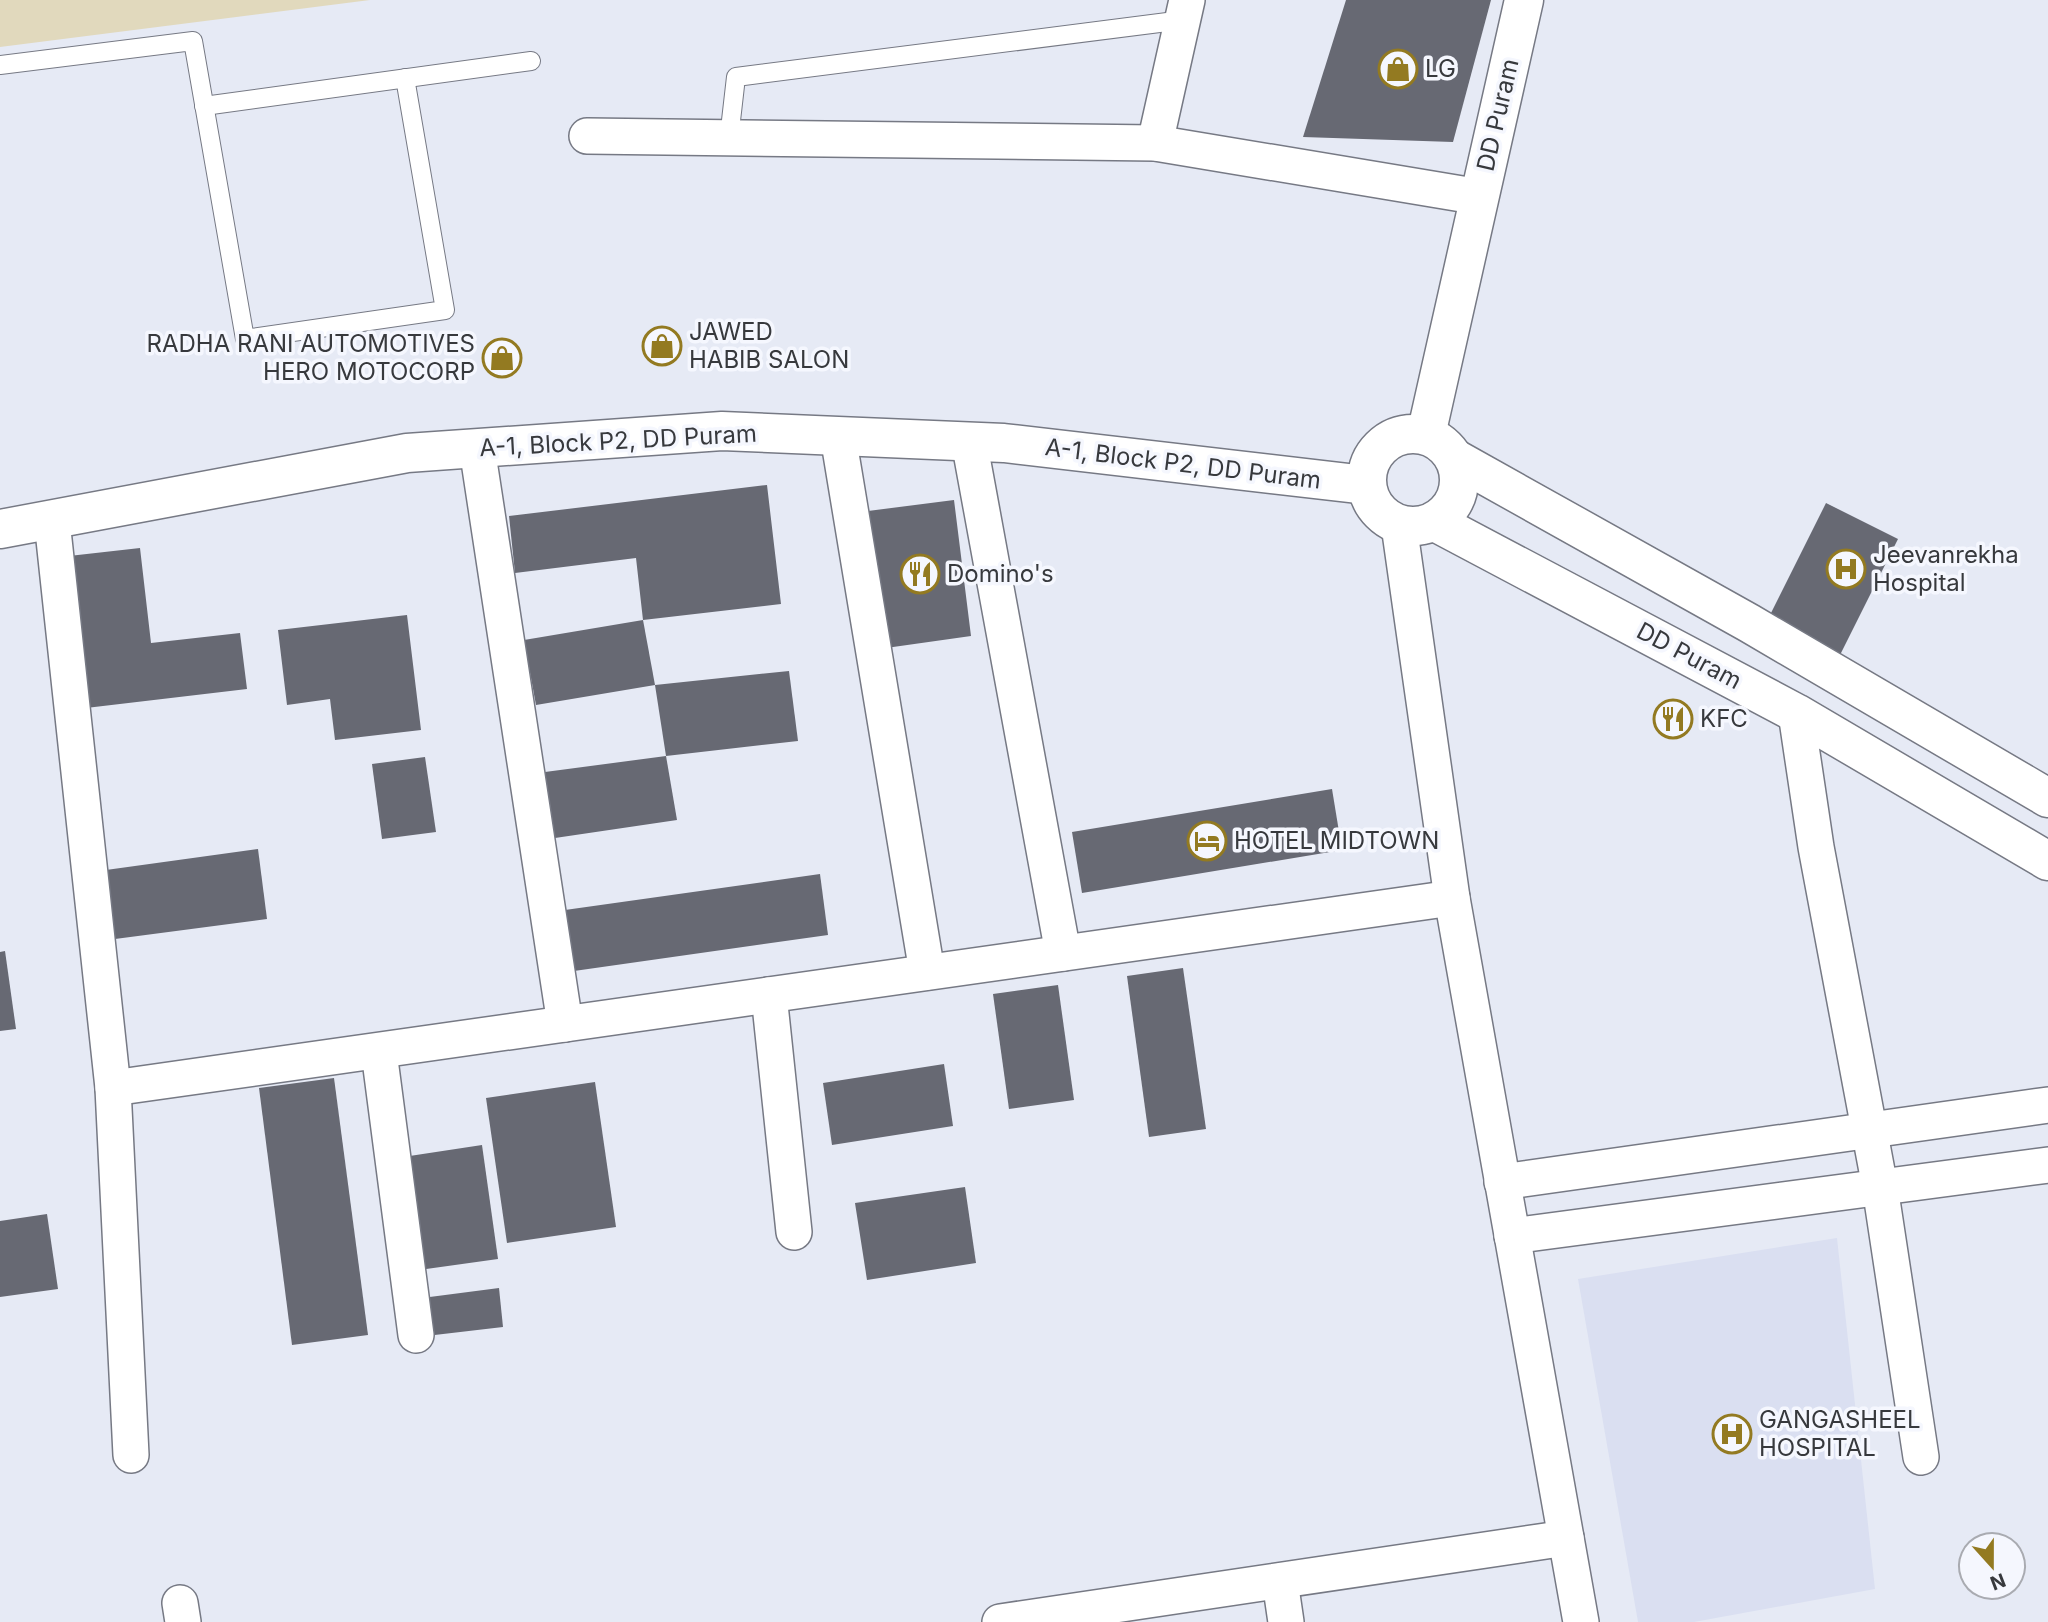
<svg xmlns="http://www.w3.org/2000/svg" width="2048" height="1622" viewBox="0 0 2048 1622" font-family="Inter,sans-serif">
<style>
.built{fill:#dadff1}
.green{fill:#e1d9bd}
.building{fill:#676973}
.lines{fill:none;stroke-linecap:round;stroke-linejoin:round}
.lane-casing{stroke:#767984;stroke-width:20}
.street-casing{stroke:#767984;stroke-width:38}
.secondary-casing{stroke:#767984;stroke-width:41}
.lane{stroke:#fff;stroke-width:18}
.street{stroke:#fff;stroke-width:35}
.secondary{stroke:#fff;stroke-width:38}
.labels{text-anchor:middle;stroke-width:7;stroke-linejoin:round;paint-order:stroke}
.poi-label{font-size:24px;fill:#37393d;stroke:#f5f7fe;text-anchor:start}
.street-label{font-size:24px;fill:#37393d;stroke:#f5f7fe}
</style>
<rect width="100%" height="100%" fill="#e6eaf5"/>
<polygon class="built" points="1837,1238 1875,1589 1694,1622 1638,1622 1578,1279"/>
<polygon class="green" points="0,0 370,0 0,47"/>
<g class="building">
<polygon points="1346,0 1491,0 1453,142 1303,137"/>
<polygon points="767,485 781,604 643,620 636,558 515,573 509,516"/>
<polygon points="954,500 971,636 886,648 868,511"/>
<polygon points="1826,503 1898,539 1840,655 1768,619"/>
<polygon points="140,548 151,643 240,633 247,689 86,708 69,556"/>
<polygon points="407,615 421,730 335,740 330,699 287,705 278,630"/>
<polygon points="643,620 655,685 536,705 524,640"/>
<polygon points="789,671 798,741 666,756 655,685"/>
<polygon points="666,756 677,820 555,838 545,772"/>
<polygon points="425,757 436,832 382,839 372,764"/>
<polygon points="1332,789 1342,850 1082,893 1072,832"/>
<polygon points="258,849 267,919 115,939 106,870"/>
<polygon points="820,874 828,935 574,971 565,910"/>
<polygon points="5,951 16,1029 0,1031 0,952"/>
<polygon points="1183,968 1206,1129 1149,1137 1127,976"/>
<polygon points="1058,985 1074,1100 1009,1109 993,994"/>
<polygon points="944,1064 953,1126 832,1145 823,1083"/>
<polygon points="334,1078 368,1335 292,1345 259,1088"/>
<polygon points="595,1082 616,1227 507,1243 486,1098"/>
<polygon points="482,1145 498,1259 419,1270 403,1157"/>
<polygon points="965,1187 976,1263 867,1280 855,1203"/>
<polygon points="47,1214 58,1289 0,1297 0,1221"/>
<polygon points="499,1288 503,1327 426,1336 422,1298"/>
</g>
<g class="lines">
<defs>
<g id="lane">
<polyline points="0,65 193,41 245,339 445,310 405,78"/>
<polyline points="204,106 531,61"/>
<polyline points="729,138 736,77 1183,20"/>
</g>
<g id="street">
<polyline points="587,136 1155,143 1480,197"/>
<polyline points="1155,143 1187,0"/>
<polyline points="838,436 927,972"/>
<polyline points="969,441 1063,953"/>
<polyline points="477,448 565,1024"/>
<polyline points="52,521 113,1088 131,1455"/>
<polyline points="1399,525 1452,898 1581,1622"/>
<polyline points="1796,713 1816,847 1880,1187 1921,1457"/>
<polyline points="769,995 794,1232"/>
<polyline points="379,1052 416,1335"/>
<polyline points="113,1088 1452,898"/>
<polyline points="1502,1182 2048,1105"/>
<polyline points="1512,1236 2048,1165"/>
<polyline points="1280,1581 1286,1622"/>
<polyline points="180,1603 183,1622"/>
<polyline points="1000,1622 1566,1538"/>
</g>
<g id="secondary">
<circle cx="1413" cy="480" r="46"/>
<polyline points="1426,435 1524,0"/>
<polyline points="1454,458 1749,623 2048,798"/>
<polyline points="1435,522 1796,713 2048,861"/>
<polyline points="0,529 407,453 722,431 1004,443 1366,485"/>
</g>
</defs>
<use href="#lane" class="lane-casing"/>
<use href="#street" class="street-casing"/>
<use href="#secondary" class="secondary-casing"/>
<use href="#lane" class="lane"/>
<use href="#street" class="street"/>
<use href="#secondary" class="secondary"/>
</g>
<defs>
<symbol id="shop-ring" viewBox="-11 -11 22 22"><circle r="9.5" fill="#f5f7fe" stroke="#937a21" stroke-width="1.5"/><path d="M-5-2.5h2.3a2.7 3.5 0 0 1 5.4 0H5L5.5 6h-11ZM-1.5-2.5h3a1.5 2.3 0 0 0-3 0Z" fill="#937a21"/></symbol>
<symbol id="hospital-ring" viewBox="-11 -11 22 22"><circle r="9.5" fill="#f5f7fe" stroke="#937a21" stroke-width="1.5"/><path d="M-5-5h3v3.5h4V-5h3V5h-3V1.5h-4V5h-3Z" fill="#937a21"/></symbol>
<symbol id="restaurant-ring" viewBox="-11 -11 22 22"><circle r="9.5" fill="#f5f7fe" stroke="#937a21" stroke-width="1.5"/><path d="M-5-6h1v4h1v-4h1v4h1v-4h1v5L-1.5 .5V6h-2V.5L-5-1ZM5-6V6H3V1.5H1.5Q1.5-4 5-6Z" fill="#937a21"/></symbol>
<symbol id="hotel-ring" viewBox="-11 -11 22 22"><circle r="9.5" fill="#f5f7fe" stroke="#937a21" stroke-width="1.5"/><path d="M-6-4.5h1.5V1H6V5H4.5V3h-9V5H-6ZM-4 0a1.8 1.8 0 1 1 3.6 0ZM.5 0V-2.5h3Q6-2.5 6 0Z" fill="#937a21"/></symbol>
</defs>
<g fill-rule="evenodd">
<use href="#shop-ring" x="1376" y="47" width="44" height="44"/>
<use href="#shop-ring" x="640" y="324" width="44" height="44"/>
<use href="#shop-ring" x="480" y="336" width="44" height="44"/>
<use href="#hospital-ring" x="1824" y="547" width="44" height="44"/>
<use href="#restaurant-ring" x="898" y="552" width="44" height="44"/>
<use href="#restaurant-ring" x="1651" y="697" width="44" height="44"/>
<use href="#hotel-ring" x="1185" y="819" width="44" height="44"/>
<use href="#hospital-ring" x="1710" y="1412" width="44" height="44"/>
</g>
<g class="labels">
<g class="poi-label">
<text x="1425" y="77">LG</text>
<text x="689" y="340">JAWED<tspan x="689" dy="28">HABIB SALON</tspan></text>
<text x="475" y="352" text-anchor="end">RADHA RANI AUTOMOTIVES<tspan x="475" dy="28">HERO MOTOCORP</tspan></text>
<text x="1873" y="563">Jeevanrekha<tspan x="1873" dy="28">Hospital</tspan></text>
<text x="947" y="582">Domino's</text>
<text x="1700" y="727">KFC</text>
<text x="1234" y="849">HOTEL MIDTOWN</text>
<text x="1759" y="1428">GANGASHEEL<tspan x="1759" dy="28">HOSPITAL</tspan></text>
</g>
<g class="street-label">
<text transform="translate(1498 115) rotate(-77)" y="8">DD Puram</text>
<text transform="translate(618 441) rotate(-3)" y="8">A-1, Block P2, DD Puram</text>
<text transform="translate(1183 464) rotate(7)" y="8">A-1, Block P2, DD Puram</text>
<text transform="translate(1689 656) rotate(28)" y="8">DD Puram</text>
</g>
</g>
<g transform="translate(1992 1566) rotate(159)"><circle r="33" fill="#f5f7fe" stroke="#a9abb1" stroke-width="2"/>
<path d="M0-5L12 26L0 18L-12 26Z" fill="#937a21"/>
<text y="-10" font-size="19" font-weight="bold" text-anchor="middle" fill="#37393d">N</text>
</g>
</svg>
